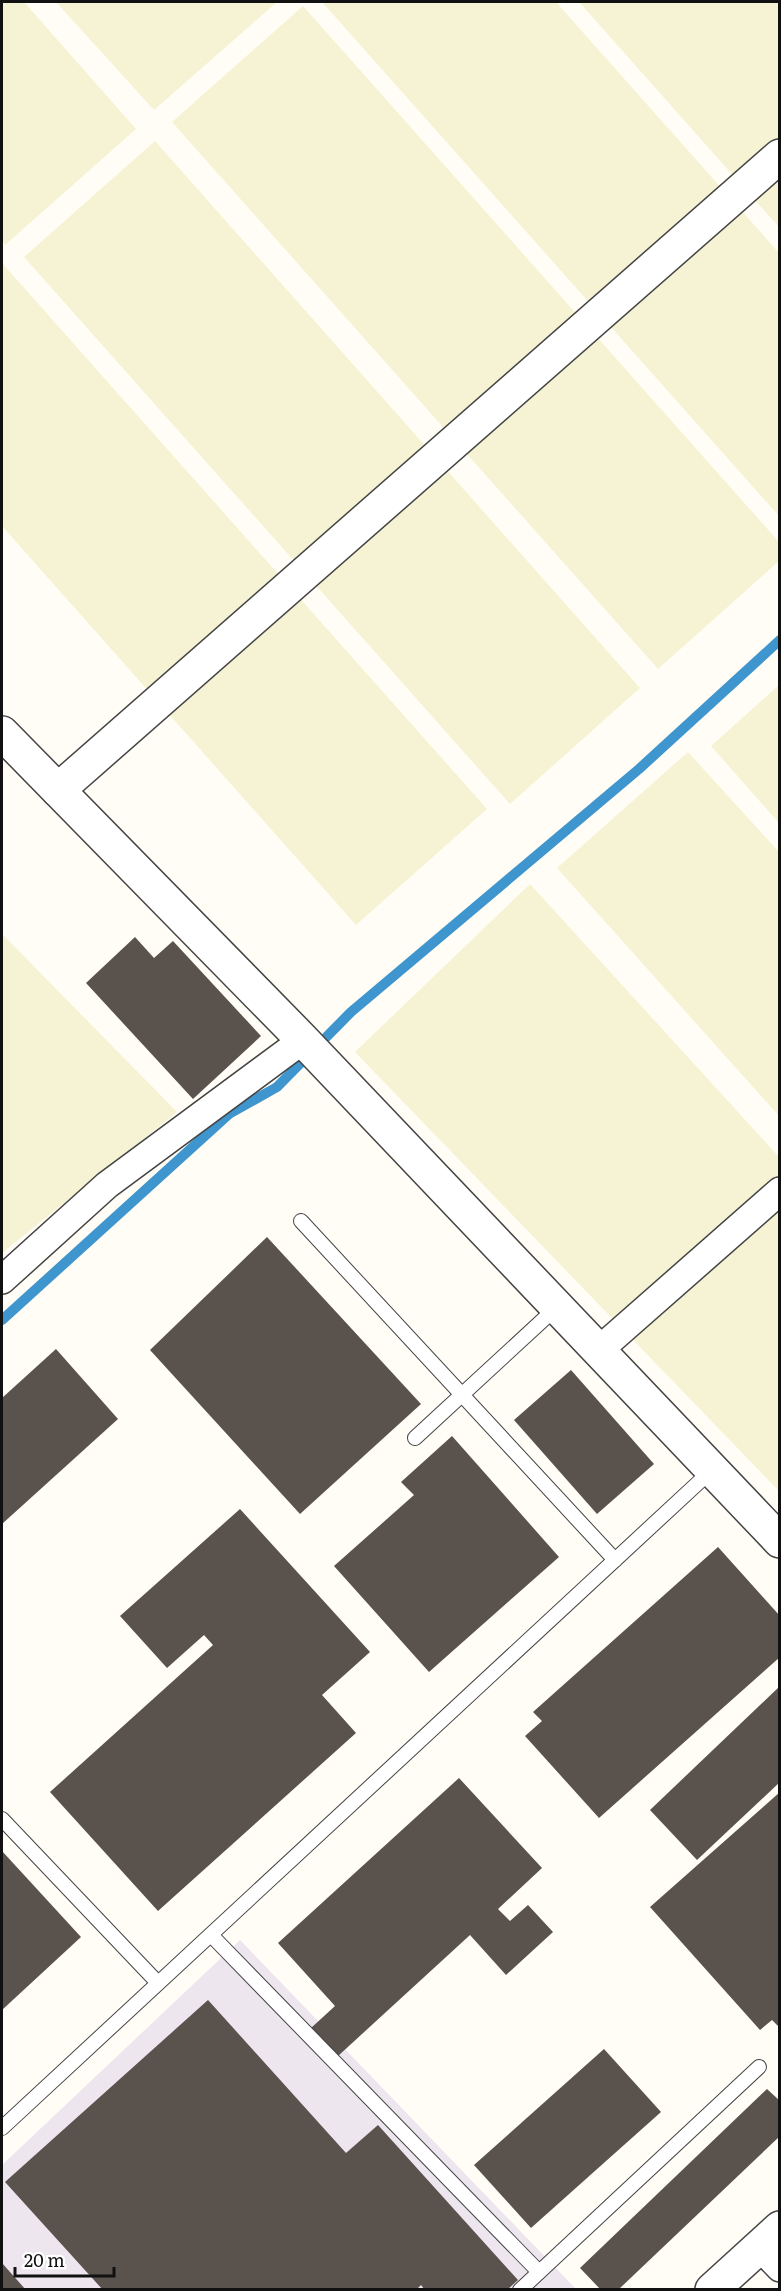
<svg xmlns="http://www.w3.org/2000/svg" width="781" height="2291" viewBox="0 0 781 2291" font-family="Literata,serif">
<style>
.industrial{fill:#eee6ef}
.farmland{fill:#f6f3d4}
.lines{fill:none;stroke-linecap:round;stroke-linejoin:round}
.stream{stroke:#3f96cf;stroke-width:10}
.building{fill:#5a524d}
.service-casing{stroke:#444;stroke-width:16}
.minor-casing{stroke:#444;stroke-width:30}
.tertiary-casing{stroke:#444;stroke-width:36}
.service{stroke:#fff;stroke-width:14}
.minor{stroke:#fff;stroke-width:27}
.tertiary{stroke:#fff;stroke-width:33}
</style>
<rect width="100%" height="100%" fill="#fffdf5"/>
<polygon class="industrial" points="240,1940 576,2289 2,2290 2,2165"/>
<g class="farmland">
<polygon points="2,2 24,2 136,129 5,245 2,240"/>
<polygon points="56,2 277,2 154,110"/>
<polygon points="322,2 556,2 779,253 779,516"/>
<polygon points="579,2 779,2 779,227"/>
<polygon points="303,6 779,542 779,561 658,669 172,122"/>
<polygon points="155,141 640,688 510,804 24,257"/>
<polygon points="2,263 487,809 356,925 2,526"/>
<polygon points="779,685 779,823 711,746"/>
<polygon points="688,752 779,852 779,1116 557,868"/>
<polygon points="530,884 779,1157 779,1491 355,1052"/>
<polygon points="2,934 177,1112 2,1253"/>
</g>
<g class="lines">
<polyline class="stream" points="2,1320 229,1114 277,1087 351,1012 639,769 780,640"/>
</g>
<g class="building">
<polygon points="135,937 154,958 173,941 261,1036 193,1099 86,983"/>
<polygon points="267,1237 421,1404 300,1514 150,1350"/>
<polygon points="56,1349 118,1419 2,1524 2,1398"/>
<polygon points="571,1370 654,1464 597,1514 514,1420"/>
<polygon points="452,1436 559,1557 429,1672 334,1566 414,1495 401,1482"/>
<polygon points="240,1509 370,1652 322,1695 356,1733 158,1911 50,1792 213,1645 204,1635 167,1668 120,1616"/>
<polygon points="718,1547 780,1616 780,1657 599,1818 525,1736 542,1721 533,1712"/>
<polygon points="780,1686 780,1782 697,1860 650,1810"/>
<polygon points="459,1778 542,1868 498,1909 510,1921 528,1905 553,1932 506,1975 470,1935 338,2056 311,2028 335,2006 278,1943"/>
<polygon points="780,1792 780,2028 772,2020 760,2030 650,1907"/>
<polygon points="2,1851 81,1937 2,2010"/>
<polygon points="208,2000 346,2153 378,2125 518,2280 507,2290 425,2290 421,2285 416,2290 103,2290 5,2182"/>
<polygon points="604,2049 661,2112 531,2228 474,2165"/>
<polygon points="767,2089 780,2101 780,2136 618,2290 601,2290 580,2268"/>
<polygon points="2,2263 26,2290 2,2290"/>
</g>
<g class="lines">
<defs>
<g id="service">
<polyline points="301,1221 615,1560"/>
<polyline points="415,1438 557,1307"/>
<polyline points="2,1819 158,1983"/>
<polyline points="211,1935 539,2272"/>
<polyline points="2,2128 712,1470"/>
<polyline points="520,2290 759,2067"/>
</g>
<g id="minor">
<polyline points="2,1280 107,1185 303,1040"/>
<polyline points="598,1351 780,1191"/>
<polyline points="759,2246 780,2268"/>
</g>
<g id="tertiary">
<polyline points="2,733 303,1040 780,1541"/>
<polyline points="58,790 780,156"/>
<polyline points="712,2290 780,2228"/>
</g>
</defs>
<use href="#service" class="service-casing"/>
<use href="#minor" class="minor-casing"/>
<use href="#tertiary" class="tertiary-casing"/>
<use href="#service" class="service"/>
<use href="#minor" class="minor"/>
<use href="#tertiary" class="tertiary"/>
</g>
<rect width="781" height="2291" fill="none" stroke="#111111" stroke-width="6"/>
<path d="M15 2267v9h99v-9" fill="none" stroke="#111111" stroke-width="3"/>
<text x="24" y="2267" font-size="18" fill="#111111" stroke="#ffffff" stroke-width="4.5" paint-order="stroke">20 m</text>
</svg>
